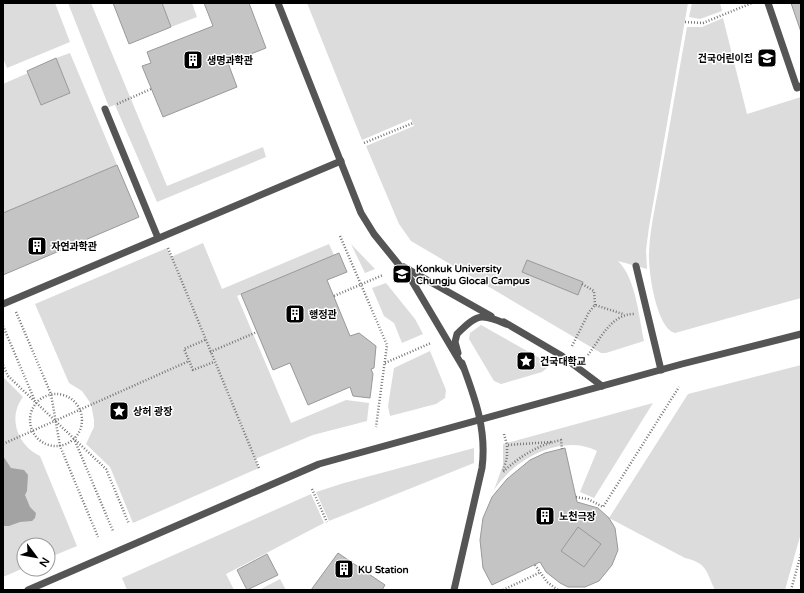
<svg xmlns="http://www.w3.org/2000/svg" width="804" height="593" viewBox="0 0 804 593" font-family="'Varela Round','Noto Sans KR',sans-serif">
<style>
.green{fill:#dcdcdc}
.water{fill:#a3a3a3}
.building{fill:#c4c4c4;stroke:#999}
.lines{fill:none;stroke-linecap:round;stroke-linejoin:round}
.path{stroke:#777;stroke-width:2.5;stroke-dasharray:1 2;stroke-linecap:butt}
.service{stroke:#555;stroke-width:7}
.labels{text-anchor:middle;stroke-width:3;stroke-linejoin:round;paint-order:stroke}
.poi-label{font-size:10px;font-weight:bold;fill:#000;stroke:#fff;text-anchor:start}
</style>
<rect width="100%" height="100%" fill="#fff"/>
<g class="green">
<polygon points="3,3 55,3 70,42 7,68 3,58"/>
<polygon points="68,3 91,3 167,186 263,147 266,157 157,202 115,105 109,107"/>
<polygon points="162,3 192,3 197,17 171,27"/>
<path d="M307 3H688L649 227 646 250 647 269 618 261C636 278 639 318 644 341L606 353H601L411 241 399 224 366 146 414 126 411 119 362 140Z"/>
<polygon points="692,3 720,3 722,11 700,19 689,17"/>
<path d="M723 18 747 114 801 97V298L675 333C656 329 648 269 649 253 650 226 657 200 661 174 670 125 678 76 687 27H702Z"/>
<polygon points="70,53 117,165 3,213 3,84 28,73 41,105 70,93 56,58"/>
<polygon points="203,243 222,289 329,244 334,255 237,296 291,423 346,400 369,403 367,421 313,435 255,459 259,468 133,523 110,467 86,444 94,427 94,420 91,404 82,391 69,383 35,304 167,248 171,257"/>
<polygon points="351,244 375,269 365,273"/>
<polygon points="386,283 415,319 423,334 402,343 394,323 384,316 372,288"/>
<polygon points="481,325 545,361 548,364 547,368 542,372 505,383 501,384 494,381 469,339 470,333"/>
<polygon points="430,351 446,390 445,398 436,404 390,416 388,406 394,368"/>
<path d="M801 365V533L785 590H715C706 571 707 563 685 558L609 518 688 394Z"/>
<path d="M3 377 23 397C7 418 18 446 40 456L77 546 48 558V545H24V568L3 577Z"/>
<path d="M653 403 594 498 580 492 597 451C562 433 514 459 494 490L503 465V444Z"/>
<polygon points="474,448 474,463 329,521 316,492 344,483"/>
<polygon points="311,494 324,523 226,574 234,590 127,590 122,578"/>
<polygon points="280,579 286,590 259,590"/>
</g>
<polygon class="water" points="3,456 11,468 24,470 28,475 27,491 25,495 30,507 36,513 35,518 32,521 20,522 9,526 3,526"/>
<g class="building">
<polygon points="113,3 162,3 171,27 129,44"/>
<polygon points="204,3 249,3 266,48 228,63 237,87 163,117 142,66 151,63 147,52 213,26"/>
<polygon points="791,3 801,3 801,32"/>
<polygon points="56,58 70,93 41,105 27,71"/>
<polygon points="117,165 139,217 3,275 3,213"/>
<polygon points="339,253 347,272 327,280 350,336 359,333 376,346 374,368 371,369 373,374 370,398 353,396 350,387 308,405 290,363 273,370 241,294"/>
<polygon points="527,260 583,282 578,295 522,272"/>
<polygon points="565,448 577,502 598,508 609,518 615,528 618,550 612,565 599,581 585,587 568,587 560,583 546,572 540,562 492,585 483,568 480,540 483,518 492,497 507,479 530,460 545,453"/>
<polygon points="578,527 601,544 584,567 561,551"/>
<polygon points="338,553 385,585 382,590 311,590"/>
<polygon points="267,554 278,575 247,590 237,570"/>
</g>
<g class="lines">
<g class="path">
<polyline points="685,22 703,23 752,3"/>
<polyline points="117,104 151,89"/>
<polyline points="364,143 413,123"/>
<polyline points="340,236 387,345 376,427"/>
<polyline points="168,248 259,468"/>
<polyline points="582,284 594,291 595,305"/>
<polyline points="334,296 383,275"/>
<polyline points="16,312 51,394 60,446 98,537"/>
<polyline points="3,326 35,401"/>
<polyline points="205,340 184,349 193,370 214,362"/>
<polyline points="572,346 589,312 595,305 623,314"/>
<polyline points="210,352 257,332"/>
<path d="M588 355C600 339 612 313 635 314"/>
<polyline points="385,363 431,343"/>
<polyline points="3,365 8,376 106,469 129,524"/>
<circle cx="56" cy="420" r="26"/>
<polyline points="504,434 507,445"/>
<polyline points="75,441 113,531"/>
<path d="M551 442 507 445V457L503 472C520 456 538 445 561 440L562 449"/>
<polyline points="3,444 189,361"/>
<polyline points="312,489 327,522"/>
<polyline points="576,497 588,499 603,507 679,387"/>
<polyline points="535,565 547,582 558,590"/>
<polyline points="503,590 539,573"/>
<polyline points="791,590 801,554"/>
</g>
<g class="service">
<polyline points="278,3 361,213 374,234 412,281 463,367"/>
<polyline points="768,3 797,88 801,86"/>
<polyline points="105,109 158,238"/>
<polyline points="636,266 661,370"/>
<polyline points="404,267 491,316"/>
<polyline points="3,304 341,161"/>
<polyline points="504,322 562,356 602,386"/>
<path d="M458 353 455 342 457 334C477 314 481 313 506 324"/>
<polyline points="28,590 319,464 682,364 801,334"/>
<path d="M454 590 482 468C487 430 475 398 462 363"/>
</g>
</g>
<defs>
<symbol id="school-square" viewBox="-11 -11 22 22"><rect x="-9" y="-9" width="18" height="18" rx="4" fill="#000" stroke="#fff"/><path d="M0-5L7-2L0 1L-7-2ZM-4 1L0 2.5L4 1V4Q0 6-4 4Z" fill="#fff"/></symbol>
<symbol id="building-square" viewBox="-11 -11 22 22"><rect x="-9" y="-9" width="18" height="18" rx="4" fill="#000" stroke="#fff"/><path d="M-4-6H4V6H1V3H-1V6H-4ZM-2.5-4.3h1.7v1.8h-1.7ZM.8-4.3h1.7v1.8H.8ZM-2.5-1h1.7V.8h-1.7ZM.8-1h1.7V.8H.8Z" fill="#fff"/></symbol>
<symbol id="university-square" viewBox="-11 -11 22 22"><rect x="-9" y="-9" width="18" height="18" rx="4" fill="#000" stroke="#fff"/><path d="M0-5L7-2L0 1L-7-2ZM-4 1L0 2.5L4 1V4Q0 6-4 4Z" fill="#fff"/></symbol>
<symbol id="sight-square" viewBox="-11 -11 22 22"><rect x="-9" y="-9" width="18" height="18" rx="4" fill="#000" stroke="#fff"/><path d="M0-6L1.8-2.2L6-1.7L2.9 1.2L3.7 5.4L0 3.3L-3.7 5.4L-2.9 1.2L-6-1.7L-1.8-2.2Z" fill="#fff"/></symbol>
</defs>
<g fill-rule="evenodd">
<use href="#school-square" x="756" y="47" width="22" height="22"/>
<use href="#building-square" x="182" y="49" width="22" height="22"/>
<use href="#building-square" x="26" y="235" width="22" height="22"/>
<use href="#university-square" x="391" y="263" width="22" height="22"/>
<use href="#building-square" x="284" y="303" width="22" height="22"/>
<use href="#sight-square" x="515" y="350" width="22" height="22"/>
<use href="#sight-square" x="108" y="400" width="22" height="22"/>
<use href="#building-square" x="534" y="505" width="22" height="22"/>
<use href="#building-square" x="333" y="558" width="22" height="22"/>
</g>
<g class="labels">
<g class="poi-label">
<text x="753" y="62" text-anchor="end">건국어린이집</text>
<text x="207" y="64">생명과학관</text>
<text x="51" y="250">자연과학관</text>
<text x="416" y="272">Konkuk University<tspan x="416" dy="12">Chungju Glocal Campus</tspan></text>
<text x="309" y="318">행정관</text>
<text x="540" y="365">건국대학교</text>
<text x="133" y="415">상허 광장</text>
<text x="559" y="520">노천극장</text>
<text x="358" y="573">KU Station</text>
</g>
</g>
<rect width="804" height="593" fill="none" stroke="#000000" stroke-width="8"/>
<g transform="translate(36 557) rotate(122)"><circle r="19" fill="#ffffff" stroke="#999999"/>
<path d="M0-3L7 15L0 10L-7 15Z" fill="#000000"/>
<text y="-6" font-size="11" font-weight="bold" text-anchor="middle" fill="#000000">N</text>
</g>
</svg>
